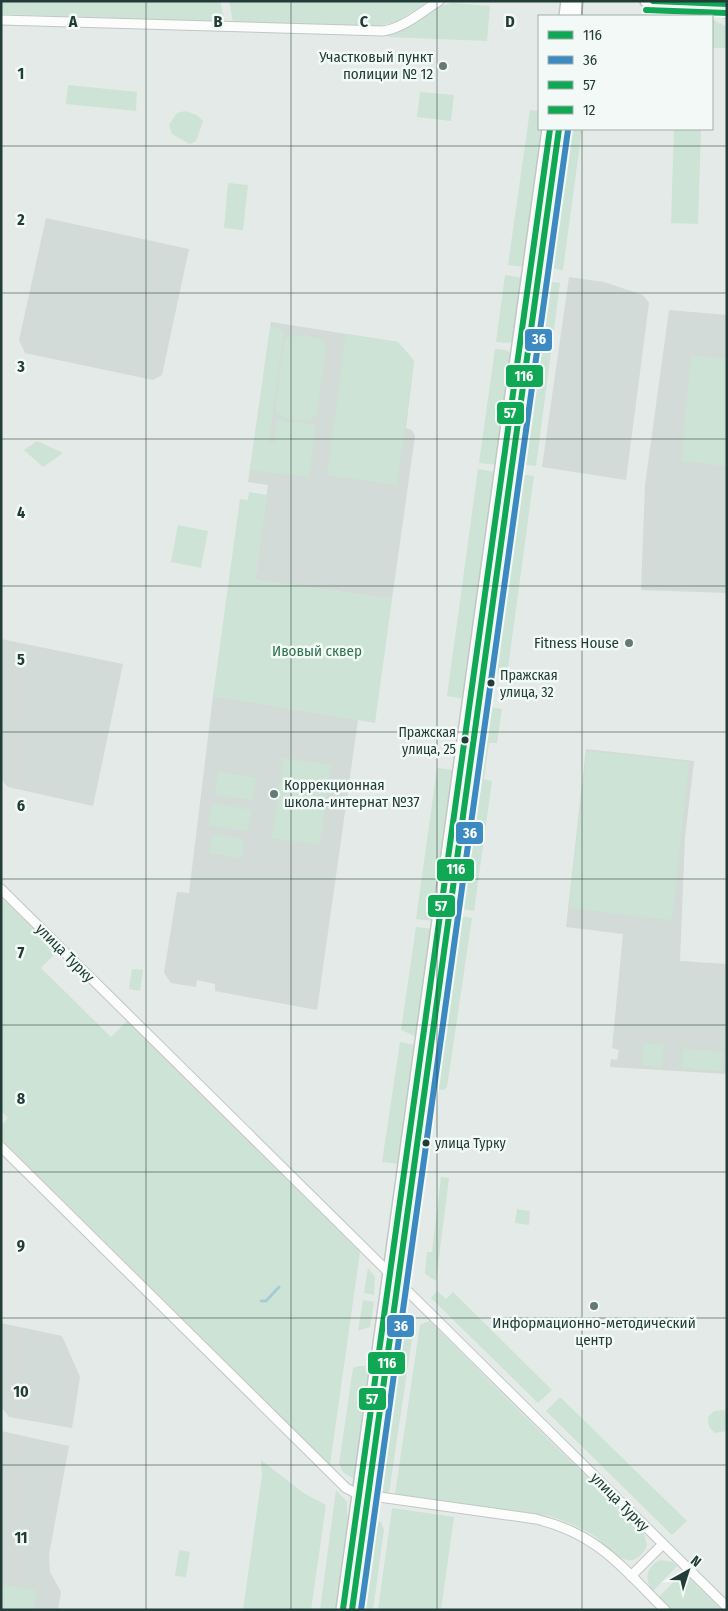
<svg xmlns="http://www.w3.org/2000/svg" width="728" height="1611" viewBox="0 0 728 1611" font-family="'Fira Sans Condensed',sans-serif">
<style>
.built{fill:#d2dbd7}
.green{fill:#cde3d5}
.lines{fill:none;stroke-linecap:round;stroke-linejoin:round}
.stream{stroke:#a6cdd7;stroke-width:3}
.minor-casing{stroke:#c1c7c5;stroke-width:11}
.tertiary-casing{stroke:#c1c7c5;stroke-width:14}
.minor{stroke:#fbfcfb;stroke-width:9}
.tertiary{stroke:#fbfcfb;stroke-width:11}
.bus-1-casing{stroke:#f3f9f6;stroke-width:10}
.bus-2-casing{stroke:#f3f9f6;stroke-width:10}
.bus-3-casing{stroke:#f3f9f6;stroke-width:10}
.bus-4-casing{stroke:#f3f9f6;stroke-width:10}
.bus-1{stroke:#10a855;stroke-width:6}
.bus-2{stroke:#3d8ac2;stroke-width:6}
.bus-3{stroke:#10a855;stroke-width:6}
.bus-4{stroke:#10a855;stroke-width:6}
.grid{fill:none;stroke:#223d38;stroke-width:1;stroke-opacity:0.55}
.poi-dot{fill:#667a75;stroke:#f3f9f6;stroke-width:2}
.bus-dot{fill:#223d38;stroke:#f3f9f6;stroke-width:2}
.labels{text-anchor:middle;stroke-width:5;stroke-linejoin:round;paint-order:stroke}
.bus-label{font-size:14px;fill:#223d38;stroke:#f3f9f6;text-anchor:start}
.poi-label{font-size:15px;fill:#223d38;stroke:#f3f9f6;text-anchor:end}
.park-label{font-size:15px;fill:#2d734d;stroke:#f3f9f6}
.street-label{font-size:15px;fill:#223d38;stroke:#f3f9f6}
.grid-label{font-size:16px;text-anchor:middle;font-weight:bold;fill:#223d38;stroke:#f3f9f6;stroke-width:5;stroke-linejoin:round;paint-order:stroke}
.line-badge{stroke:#f3f9f6;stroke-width:2}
.badge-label{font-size:14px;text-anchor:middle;font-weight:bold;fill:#fff}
</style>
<rect width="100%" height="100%" fill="#e4eae7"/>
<g class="built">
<polygon points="46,218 189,249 162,375 153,380 25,353 19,340"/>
<polygon points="569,277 604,282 643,295 649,303 626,480 542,467"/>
<polygon points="669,310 727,315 727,593 641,590 645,485"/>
<polygon points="271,322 398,342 414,361 406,428 412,430 415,436 392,599 255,580 268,485 248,482"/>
<polygon points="1,639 123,664 93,806 8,787 1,779"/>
<polygon points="213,696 358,720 317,1010 215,991 215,984 197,980 196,987 171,983 164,973 177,892 189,893"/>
<polygon points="586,749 694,761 685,837 680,961 727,964 727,1074 610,1067 611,1059 617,1060 619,1050 612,1048 623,934 566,927"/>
<polygon points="1,1323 62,1336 80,1377 72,1428 9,1417 1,1407"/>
<polygon points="1,1431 69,1446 49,1555 50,1572 61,1592 58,1610 1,1610"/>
</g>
<g class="green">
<polygon points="1,1 220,1 225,22 1,14"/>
<polygon points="229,1 423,1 425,4 396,22 378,26 233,22"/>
<polygon points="452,3 490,6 487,41 387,37 402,31 441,6"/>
<polygon points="712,19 727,27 727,48 712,48"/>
<polygon points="68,85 137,92 136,111 66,104"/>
<polygon points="420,92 454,95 451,121 417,117"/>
<polygon points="530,110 539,111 539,129 544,129 525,267 508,265"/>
<polygon points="185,111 197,115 203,121 196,141 190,144 172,134 169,125 177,113"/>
<polygon points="565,129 582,129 563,270 548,268 546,265"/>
<polygon points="674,129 701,129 698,224 671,223"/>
<polygon points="228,183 248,185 243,230 224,228"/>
<polygon points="505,275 523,278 514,341 508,343 496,342"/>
<polygon points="544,281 560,283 536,466 519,464"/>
<polygon points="270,327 284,330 269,442 274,443 277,420 316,425 309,477 250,470"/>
<polygon points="346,334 398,342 414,361 397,485 327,475"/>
<path d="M294 335C306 336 322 335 326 347L317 414 309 421 283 418 275 411 284 342 288 337Z"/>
<polygon points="495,349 506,350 513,354 497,465 479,463"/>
<polygon points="691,355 727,359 727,466 681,461"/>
<polygon points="37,441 63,453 43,467 24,450"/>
<polygon points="478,469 496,472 464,699 447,696"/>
<polygon points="517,474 534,476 507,675 489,673"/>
<polygon points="249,492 267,495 255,580 392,599 375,723 213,696 240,499 248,500"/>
<polygon points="178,525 208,531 201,568 171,562"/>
<polygon points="490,707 502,709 497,743 489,743 484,779 492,781 474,911 456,908 484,712 489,713"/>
<polygon points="587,751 689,762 672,920 569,908"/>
<polygon points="283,758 331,765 320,845 272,838"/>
<polygon points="437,768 454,770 433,921 416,919"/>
<polygon points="218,772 256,778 253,800 215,795"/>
<polygon points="212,803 252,810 248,831 209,825"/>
<polygon points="212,834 244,839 242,858 209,853"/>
<polygon points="1,897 57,952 41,968 111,1037 127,1021 360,1252 330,1465 1,1139 1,1126 8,1118 1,1111"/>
<polygon points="455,915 472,918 447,1087 444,1090 432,1088 431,1086"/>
<polygon points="416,927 433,929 417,1037 401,1030"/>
<polygon points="132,969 143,970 140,991 129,989"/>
<polygon points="400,1042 416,1045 399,1164 382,1162"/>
<polygon points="644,1043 664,1045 662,1067 642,1065"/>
<polygon points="683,1049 722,1052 721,1071 681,1068"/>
<polygon points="441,1177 449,1178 436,1281 425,1274 427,1252 432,1252"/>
<polygon points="517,1209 530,1211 529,1225 515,1223"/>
<polygon points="368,1268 375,1277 374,1295 364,1293"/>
<polygon points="437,1291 446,1299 453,1292 552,1390 538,1403 431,1298"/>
<polygon points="363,1300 374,1302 370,1327 358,1331"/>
<path d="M429 1321 644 1534 647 1545C644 1554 636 1562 627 1560 615 1557 605 1544 596 1537 581 1528 566 1521 550 1516L395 1494 420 1325Z"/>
<polygon points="399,1323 414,1325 389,1493 379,1492 375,1486"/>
<polygon points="358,1366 371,1366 355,1480 343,1472 339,1464 353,1368"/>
<polygon points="560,1397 687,1521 672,1535 546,1411"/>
<polygon points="723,1410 727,1412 727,1431 715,1433 709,1427 708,1417 714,1411"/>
<polygon points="261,1460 305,1494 326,1505 311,1610 243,1610 262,1475"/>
<polygon points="336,1490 347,1502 347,1515 350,1516 337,1610 320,1610"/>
<polygon points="392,1508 454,1517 441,1610 378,1610"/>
<polygon points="371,1520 381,1522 384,1530 373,1610 359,1610"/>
<polygon points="179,1550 190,1552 186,1577 175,1576"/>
<path d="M661 1560 672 1562 677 1566 653 1591C643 1579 647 1565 661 1560Z"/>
<polygon points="683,1572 722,1610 672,1610 659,1597"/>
<polygon points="1,1584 37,1591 33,1610 1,1610"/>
</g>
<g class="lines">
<polyline class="stream" points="261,1301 266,1301 279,1287"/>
<defs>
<g id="minor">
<polyline points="712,3 727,14"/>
<path d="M1 20 383 31C404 28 421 12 439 1"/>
<polyline points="1,889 727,1607"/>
<path d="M1 1147 346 1488 358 1494 536 1519C598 1534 622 1567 665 1610"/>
<polyline points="631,1576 663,1544"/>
</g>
<g id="tertiary">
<polyline points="646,1 727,4"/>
<polyline points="565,16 567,1"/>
<polyline points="575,16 577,1"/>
<polyline points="342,1610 548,129"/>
<polyline points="352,1610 559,129"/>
</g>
</defs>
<use href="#minor" class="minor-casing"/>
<use href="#tertiary" class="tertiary-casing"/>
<use href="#minor" class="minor"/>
<use href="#tertiary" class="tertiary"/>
<defs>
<g id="bus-1">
<polyline points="653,1 727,4"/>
<polyline points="352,1610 559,129"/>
</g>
<polyline id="bus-2" points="361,1610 568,130"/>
<polyline id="bus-3" points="343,1609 550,129"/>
<polyline id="bus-4" points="646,10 727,13"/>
</defs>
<use href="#bus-1" class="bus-1-casing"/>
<use href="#bus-2" class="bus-2-casing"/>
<use href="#bus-3" class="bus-3-casing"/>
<use href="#bus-4" class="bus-4-casing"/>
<use href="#bus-1" class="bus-1"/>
<use href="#bus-2" class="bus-2"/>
<use href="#bus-3" class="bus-3"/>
<use href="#bus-4" class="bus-4"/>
</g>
<path class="grid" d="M146 1V1610M291 1V1610M437 1V1610M582 1V16M582 129V1610M1 146H727M1 293H727M1 439H727M1 586H727M1 732H727M1 879H727M1 1025H727M1 1172H727M1 1318H727M1 1465H727"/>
<g class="poi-dot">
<circle cx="443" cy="66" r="5"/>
<circle cx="629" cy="643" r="5"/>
<circle cx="274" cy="794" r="5"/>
<circle cx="594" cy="1306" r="5"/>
</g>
<g class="bus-dot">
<circle cx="491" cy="683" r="4.5"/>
<circle cx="465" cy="740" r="4.5"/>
<circle cx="426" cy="1143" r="4.5"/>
</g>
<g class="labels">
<g class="bus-label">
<text x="500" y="680">Пражская<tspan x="500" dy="17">улица, 32</tspan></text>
<text x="456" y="737" text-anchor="end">Пражская<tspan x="456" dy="17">улица, 25</tspan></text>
<text x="435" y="1148">улица Турку</text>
</g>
<g class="poi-label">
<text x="433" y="62">Участковый пункт<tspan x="433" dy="17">полиции № 12</tspan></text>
<text x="619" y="648">Fitness House</text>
<text x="284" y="790" text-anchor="start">Коррекционная<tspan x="284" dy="17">школа-интернат №37</tspan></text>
<text x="594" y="1328" text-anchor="middle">Информационно-методический<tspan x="594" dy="17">центр</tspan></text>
</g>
<g class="park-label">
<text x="317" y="656">Ивовый сквер</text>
</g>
<g class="street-label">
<text transform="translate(65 953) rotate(45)" y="5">улица Турку</text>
<text transform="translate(620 1502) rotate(45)" y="5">улица Турку</text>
</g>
</g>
<g class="grid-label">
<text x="73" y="27">A</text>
<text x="218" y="27">B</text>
<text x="364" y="27">C</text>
<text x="510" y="27">D</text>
<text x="21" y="79">1</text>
<text x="21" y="225">2</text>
<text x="21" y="372">3</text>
<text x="21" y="518">4</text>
<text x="21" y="665">5</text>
<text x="21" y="811">6</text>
<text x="21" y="958">7</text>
<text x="21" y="1104">8</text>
<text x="21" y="1251">9</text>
<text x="21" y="1397">10</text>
<text x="21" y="1543">11</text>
</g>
<g class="line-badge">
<rect x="524" y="328" width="29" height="24" rx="5" fill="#3d8ac2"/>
<rect x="505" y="364" width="39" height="24" rx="5" fill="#10a855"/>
<rect x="496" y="401" width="29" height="24" rx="5" fill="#10a855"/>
<rect x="455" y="821" width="29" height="24" rx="5" fill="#3d8ac2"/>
<rect x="436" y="858" width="39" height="24" rx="5" fill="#10a855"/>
<rect x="427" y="894" width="29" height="24" rx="5" fill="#10a855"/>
<rect x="386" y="1314" width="29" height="24" rx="5" fill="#3d8ac2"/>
<rect x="367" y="1351" width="39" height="24" rx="5" fill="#10a855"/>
<rect x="358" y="1387" width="29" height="24" rx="5" fill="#10a855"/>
</g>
<g class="badge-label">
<text x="539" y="344">36</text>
<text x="524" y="381">116</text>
<text x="510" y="418">57</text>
<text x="470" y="838">36</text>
<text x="456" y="874">116</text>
<text x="441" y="911">57</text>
<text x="401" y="1331">36</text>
<text x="387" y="1368">116</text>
<text x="372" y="1404">57</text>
</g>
<rect width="728" height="1611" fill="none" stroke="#223d38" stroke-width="5"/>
<rect x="538" y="15" width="175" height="115" fill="#f3f9f6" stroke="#9faeaa"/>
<rect x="548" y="31" width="25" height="8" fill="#10a855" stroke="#9faeaa"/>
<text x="583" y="40" font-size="15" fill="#223d38">116</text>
<rect x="548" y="56" width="25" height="8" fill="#3d8ac2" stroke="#9faeaa"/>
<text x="583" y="65" font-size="15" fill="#223d38">36</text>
<rect x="548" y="81" width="25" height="8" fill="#10a855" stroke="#9faeaa"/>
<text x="583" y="90" font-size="15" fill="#223d38">57</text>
<rect x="548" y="106" width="25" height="8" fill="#10a855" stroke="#9faeaa"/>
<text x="583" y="115" font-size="15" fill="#223d38">12</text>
<g transform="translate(688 1571) rotate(39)" stroke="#f3f9f6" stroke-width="4" paint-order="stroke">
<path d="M0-4L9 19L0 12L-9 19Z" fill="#223d38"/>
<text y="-8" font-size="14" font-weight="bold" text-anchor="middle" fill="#223d38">N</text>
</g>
</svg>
